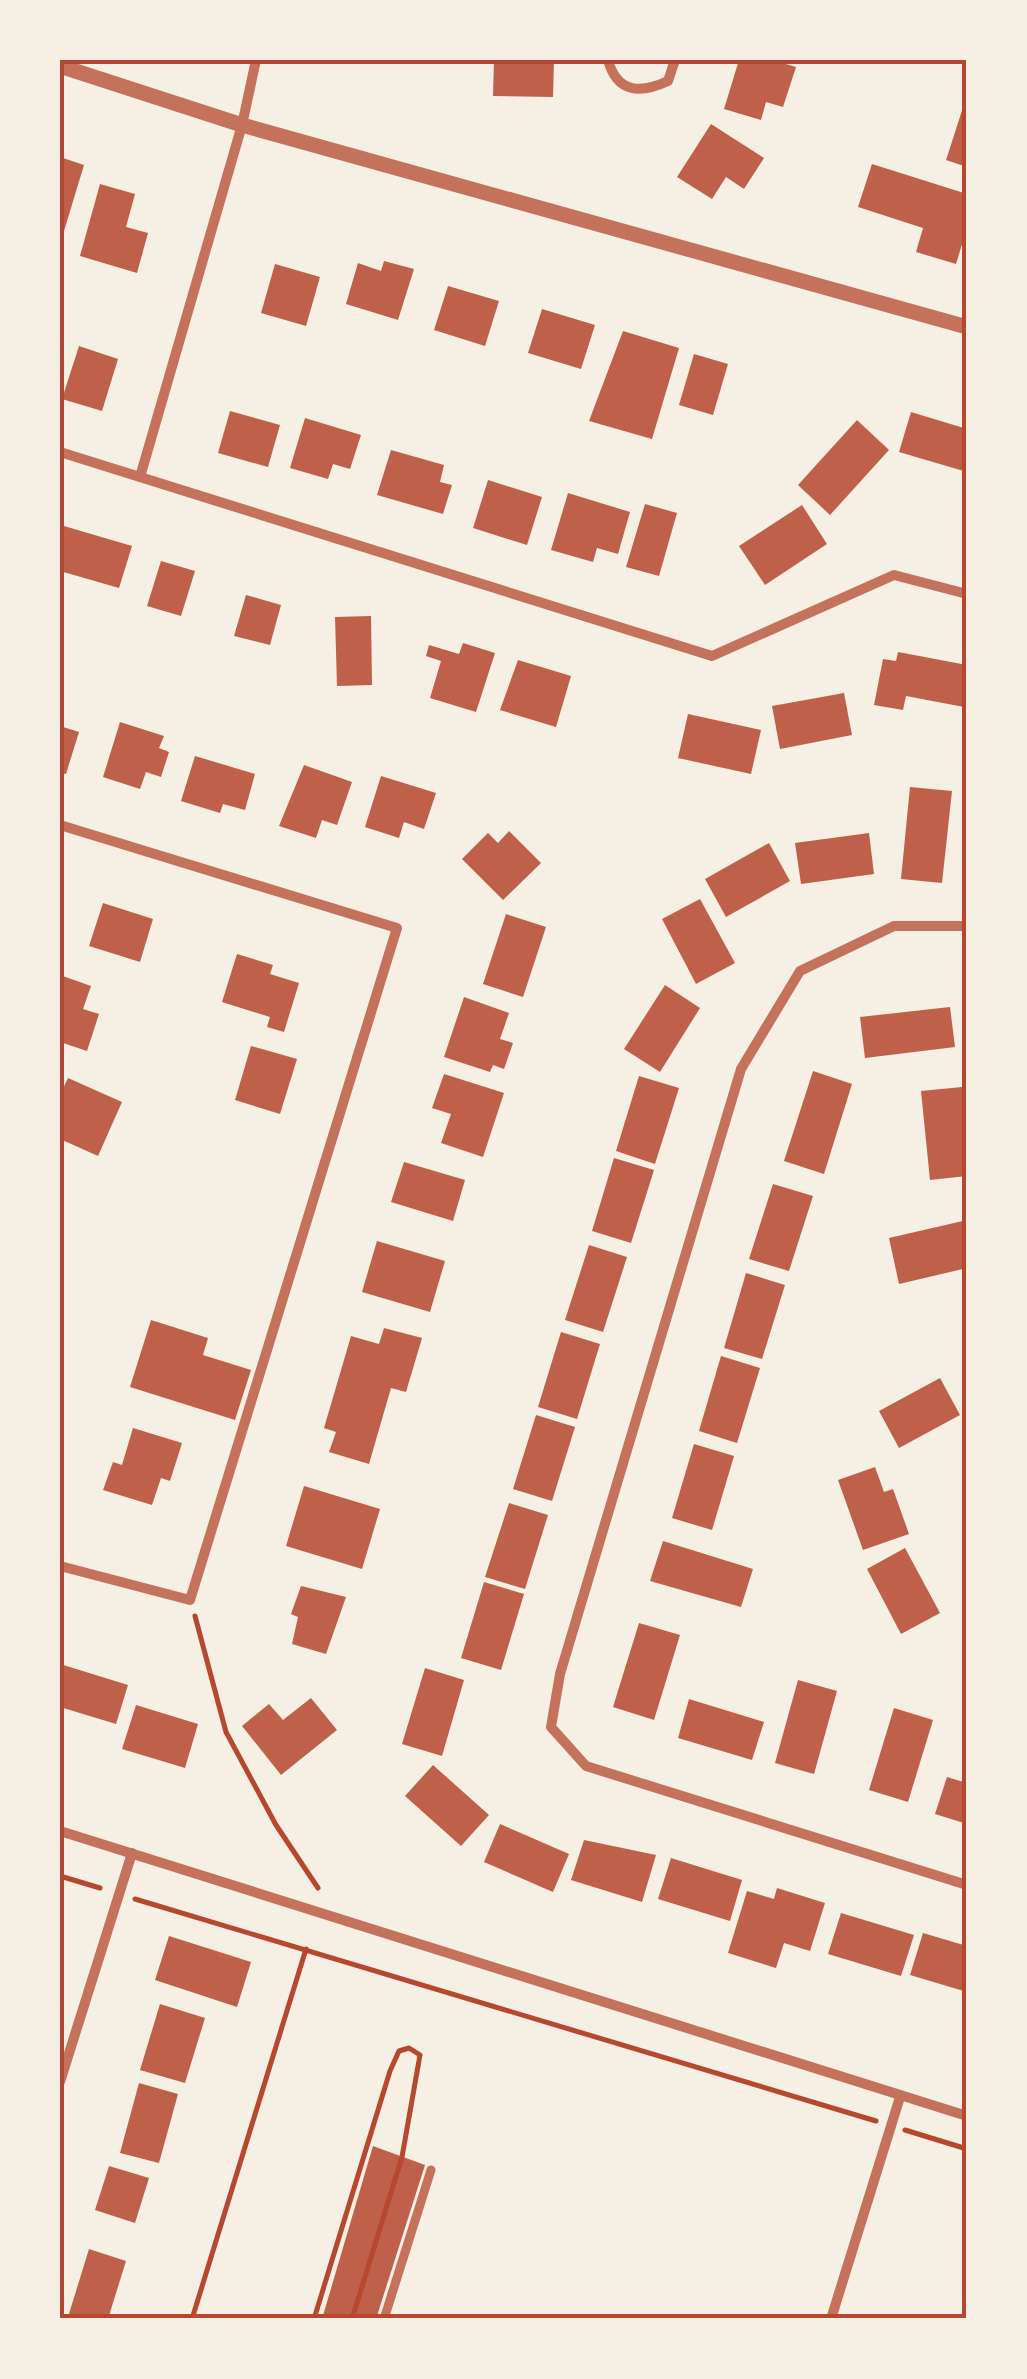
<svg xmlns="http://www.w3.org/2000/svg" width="1027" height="2379" viewBox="0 0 1027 2379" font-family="'Archivo Narrow',sans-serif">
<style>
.building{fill:#bf614a}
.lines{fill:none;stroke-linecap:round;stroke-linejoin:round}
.path{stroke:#b5482f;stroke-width:5}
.pedestrian{stroke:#c5725c;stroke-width:9}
.minor{stroke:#c5725c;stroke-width:10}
.tertiary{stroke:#c5725c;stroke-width:15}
.neatline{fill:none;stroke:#b5482f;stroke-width:4}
</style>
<rect width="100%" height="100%" fill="#f6efe4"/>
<g class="building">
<polygon points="494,60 554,61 553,97 493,96"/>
<polygon points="739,60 772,60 796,67 783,107 766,102 761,120 724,109"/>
<polygon points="967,95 967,167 946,160"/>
<polygon points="711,124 764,158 744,189 726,177 712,199 677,177"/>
<polygon points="60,157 84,165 61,241 60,241"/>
<polygon points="872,164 967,194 967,228 956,264 916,252 923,228 858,207"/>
<polygon points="100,184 135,194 126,227 148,233 137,273 80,256"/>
<polygon points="384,261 414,269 398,320 346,304 358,263 381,271"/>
<polygon points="275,264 320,277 306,326 261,313"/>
<polygon points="448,286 499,301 485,346 434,330"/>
<polygon points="542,309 595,325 581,369 528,353"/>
<polygon points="623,331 679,348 652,439 589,421"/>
<polygon points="79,346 118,359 102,411 62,399"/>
<polygon points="694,354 728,364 713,415 679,405"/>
<polygon points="230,411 280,425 268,467 218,453"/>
<polygon points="911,412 967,429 967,472 899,452"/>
<polygon points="305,418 361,435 350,469 333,464 328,479 290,468"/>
<polygon points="857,420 889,450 830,515 798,485"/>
<polygon points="391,450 444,465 440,482 452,485 443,514 377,495"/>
<polygon points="488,480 542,497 527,545 473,528"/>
<polygon points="568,493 630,512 618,554 597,548 593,562 551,550"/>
<polygon points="645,504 677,513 659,576 626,567"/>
<polygon points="802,505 827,544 765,585 739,546"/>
<polygon points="64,526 132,546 119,588 60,571"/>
<polygon points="161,561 195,571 181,616 147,606"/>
<polygon points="246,595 281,605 270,645 234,636"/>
<polygon points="371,616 372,685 337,686 335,617"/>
<polygon points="463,643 495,653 476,712 430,698 441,661 426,656 429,645 459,654"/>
<polygon points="898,652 967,665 964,707 906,696 903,710 874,705 883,659 896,661"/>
<polygon points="518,660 571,676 556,727 500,710"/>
<polygon points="844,693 852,735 780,749 772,706"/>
<polygon points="688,714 761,730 751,774 678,758"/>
<polygon points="120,722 164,736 159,748 169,752 161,777 146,772 140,789 103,777"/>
<polygon points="60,726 79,732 66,774 60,773"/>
<polygon points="195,756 255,774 245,810 223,804 220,813 181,801"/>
<polygon points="304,765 352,782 337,825 322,820 316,838 279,826"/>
<polygon points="381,776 436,793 424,829 404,822 399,838 365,827"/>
<polygon points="910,787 952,791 942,883 901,879"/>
<polygon points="509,831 541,863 503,900 462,859 488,833 498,843"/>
<polygon points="869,833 874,874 801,884 795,843"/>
<polygon points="769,843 790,881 726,917 705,879"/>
<polygon points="700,899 735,963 696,984 662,919"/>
<polygon points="103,903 153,919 140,962 89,946"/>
<polygon points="506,914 546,927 523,997 483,984"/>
<polygon points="237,954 273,965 270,974 299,983 284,1032 267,1027 270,1017 222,1002"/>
<polygon points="60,975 91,986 83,1009 99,1014 87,1051 60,1042"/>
<polygon points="665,985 700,1008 660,1072 624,1049"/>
<polygon points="464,997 509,1013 500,1039 513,1043 504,1069 493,1065 490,1072 444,1057"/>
<polygon points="950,1007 955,1047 865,1058 860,1017"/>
<polygon points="251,1046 297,1059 280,1114 235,1100"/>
<polygon points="813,1071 852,1084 824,1174 784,1161"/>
<polygon points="444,1074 504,1093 483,1157 441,1143 451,1114 432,1108"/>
<polygon points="639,1076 679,1088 655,1164 616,1151"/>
<polygon points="68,1078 122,1102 98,1156 60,1139 60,1095"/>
<polygon points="962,1087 967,1176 930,1180 921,1091"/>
<polygon points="614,1158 654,1170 631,1243 592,1231"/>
<polygon points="404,1162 465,1180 453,1221 391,1202"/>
<polygon points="773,1184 813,1196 789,1271 749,1259"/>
<polygon points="967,1220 967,1268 899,1284 889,1238"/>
<polygon points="377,1241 445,1261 430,1312 362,1292"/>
<polygon points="589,1245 627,1257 603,1332 565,1320"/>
<polygon points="746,1273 785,1285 762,1359 724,1348"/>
<polygon points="151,1320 208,1338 203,1355 251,1370 235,1420 130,1387"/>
<polygon points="384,1328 422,1338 406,1392 391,1388 369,1464 329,1452 336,1432 324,1428 351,1336 379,1344"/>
<polygon points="561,1332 600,1344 577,1419 538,1407"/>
<polygon points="721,1356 760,1368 737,1443 699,1431"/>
<polygon points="940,1378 960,1415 899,1448 879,1411"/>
<polygon points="536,1415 575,1427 552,1501 513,1489"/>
<polygon points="133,1428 182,1443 170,1481 161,1478 152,1505 103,1490 113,1462 122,1465"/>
<polygon points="694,1444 734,1456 712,1530 672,1518"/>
<polygon points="875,1467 884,1492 893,1489 909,1534 863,1550 838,1480"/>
<polygon points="304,1486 380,1509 362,1569 286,1546"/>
<polygon points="509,1503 548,1515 525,1589 485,1577"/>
<polygon points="663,1541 753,1569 741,1607 650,1581"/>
<polygon points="905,1548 940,1613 901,1634 867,1569"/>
<polygon points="484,1582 524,1594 501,1670 461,1658"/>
<polygon points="301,1586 346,1597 326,1654 292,1644 298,1617 291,1614"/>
<polygon points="639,1623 680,1635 654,1720 613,1707"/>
<polygon points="60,1664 128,1685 116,1724 60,1707"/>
<polygon points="425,1668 464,1680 442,1756 402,1744"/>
<polygon points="798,1680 837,1691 814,1774 775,1763"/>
<polygon points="311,1698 337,1730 281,1775 242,1726 269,1704 283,1720"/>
<polygon points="689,1699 764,1722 752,1760 678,1738"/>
<polygon points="136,1705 198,1724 185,1768 122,1749"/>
<polygon points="894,1708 933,1720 908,1802 869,1790"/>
<polygon points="433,1765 489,1815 461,1846 405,1796"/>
<polygon points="947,1777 967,1783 967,1824 935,1814"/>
<polygon points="500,1824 569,1854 553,1892 484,1862"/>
<polygon points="584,1840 656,1855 642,1902 571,1880"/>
<polygon points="671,1858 742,1880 730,1921 658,1899"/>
<polygon points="777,1888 825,1903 810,1951 784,1943 776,1968 728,1953 747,1891 774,1899"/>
<polygon points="841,1913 914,1935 901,1976 828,1954"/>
<polygon points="923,1933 967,1946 967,1992 910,1975"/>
<polygon points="169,1936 251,1962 237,2007 155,1980"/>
<polygon points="160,2004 205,2018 185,2083 140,2070"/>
<polygon points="139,2083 178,2094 159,2163 120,2153"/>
<polygon points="373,2146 425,2165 376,2319 322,2319"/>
<polygon points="109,2166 149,2178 135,2223 95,2210"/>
<polygon points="89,2249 126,2261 108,2319 68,2317"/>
</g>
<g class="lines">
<g class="path">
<polyline points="195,1616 226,1732 276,1825 318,1888"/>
<polyline points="60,1876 100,1888"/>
<polyline points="135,1899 876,2121"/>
<polyline points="905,2130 967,2149"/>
<polyline points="192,2319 306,1949"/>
<polyline points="314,2319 390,2071 399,2051 409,2048 420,2055 402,2157 352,2319"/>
</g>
<polyline class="pedestrian" points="384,2319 431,2170"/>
<g class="minor">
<path d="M608 60C617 93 640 94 668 81L675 60"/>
<polyline points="60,452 712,656 894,575 967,594"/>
<polyline points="140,477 242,125 256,60"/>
<polyline points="60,825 397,928 190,1600 60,1566"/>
<polyline points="967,926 894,926 800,971 741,1069 560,1674 551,1727 586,1766 967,1885"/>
<polyline points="60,1831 967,2116"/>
<polyline points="60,2082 132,1853"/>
<polyline points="831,2319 900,2097"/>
</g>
<polyline class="tertiary" points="60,66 242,125 967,327"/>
</g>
<rect width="1027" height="2379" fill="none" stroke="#f6efe4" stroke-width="125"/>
<rect x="62" y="62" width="902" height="2254" class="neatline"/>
</svg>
